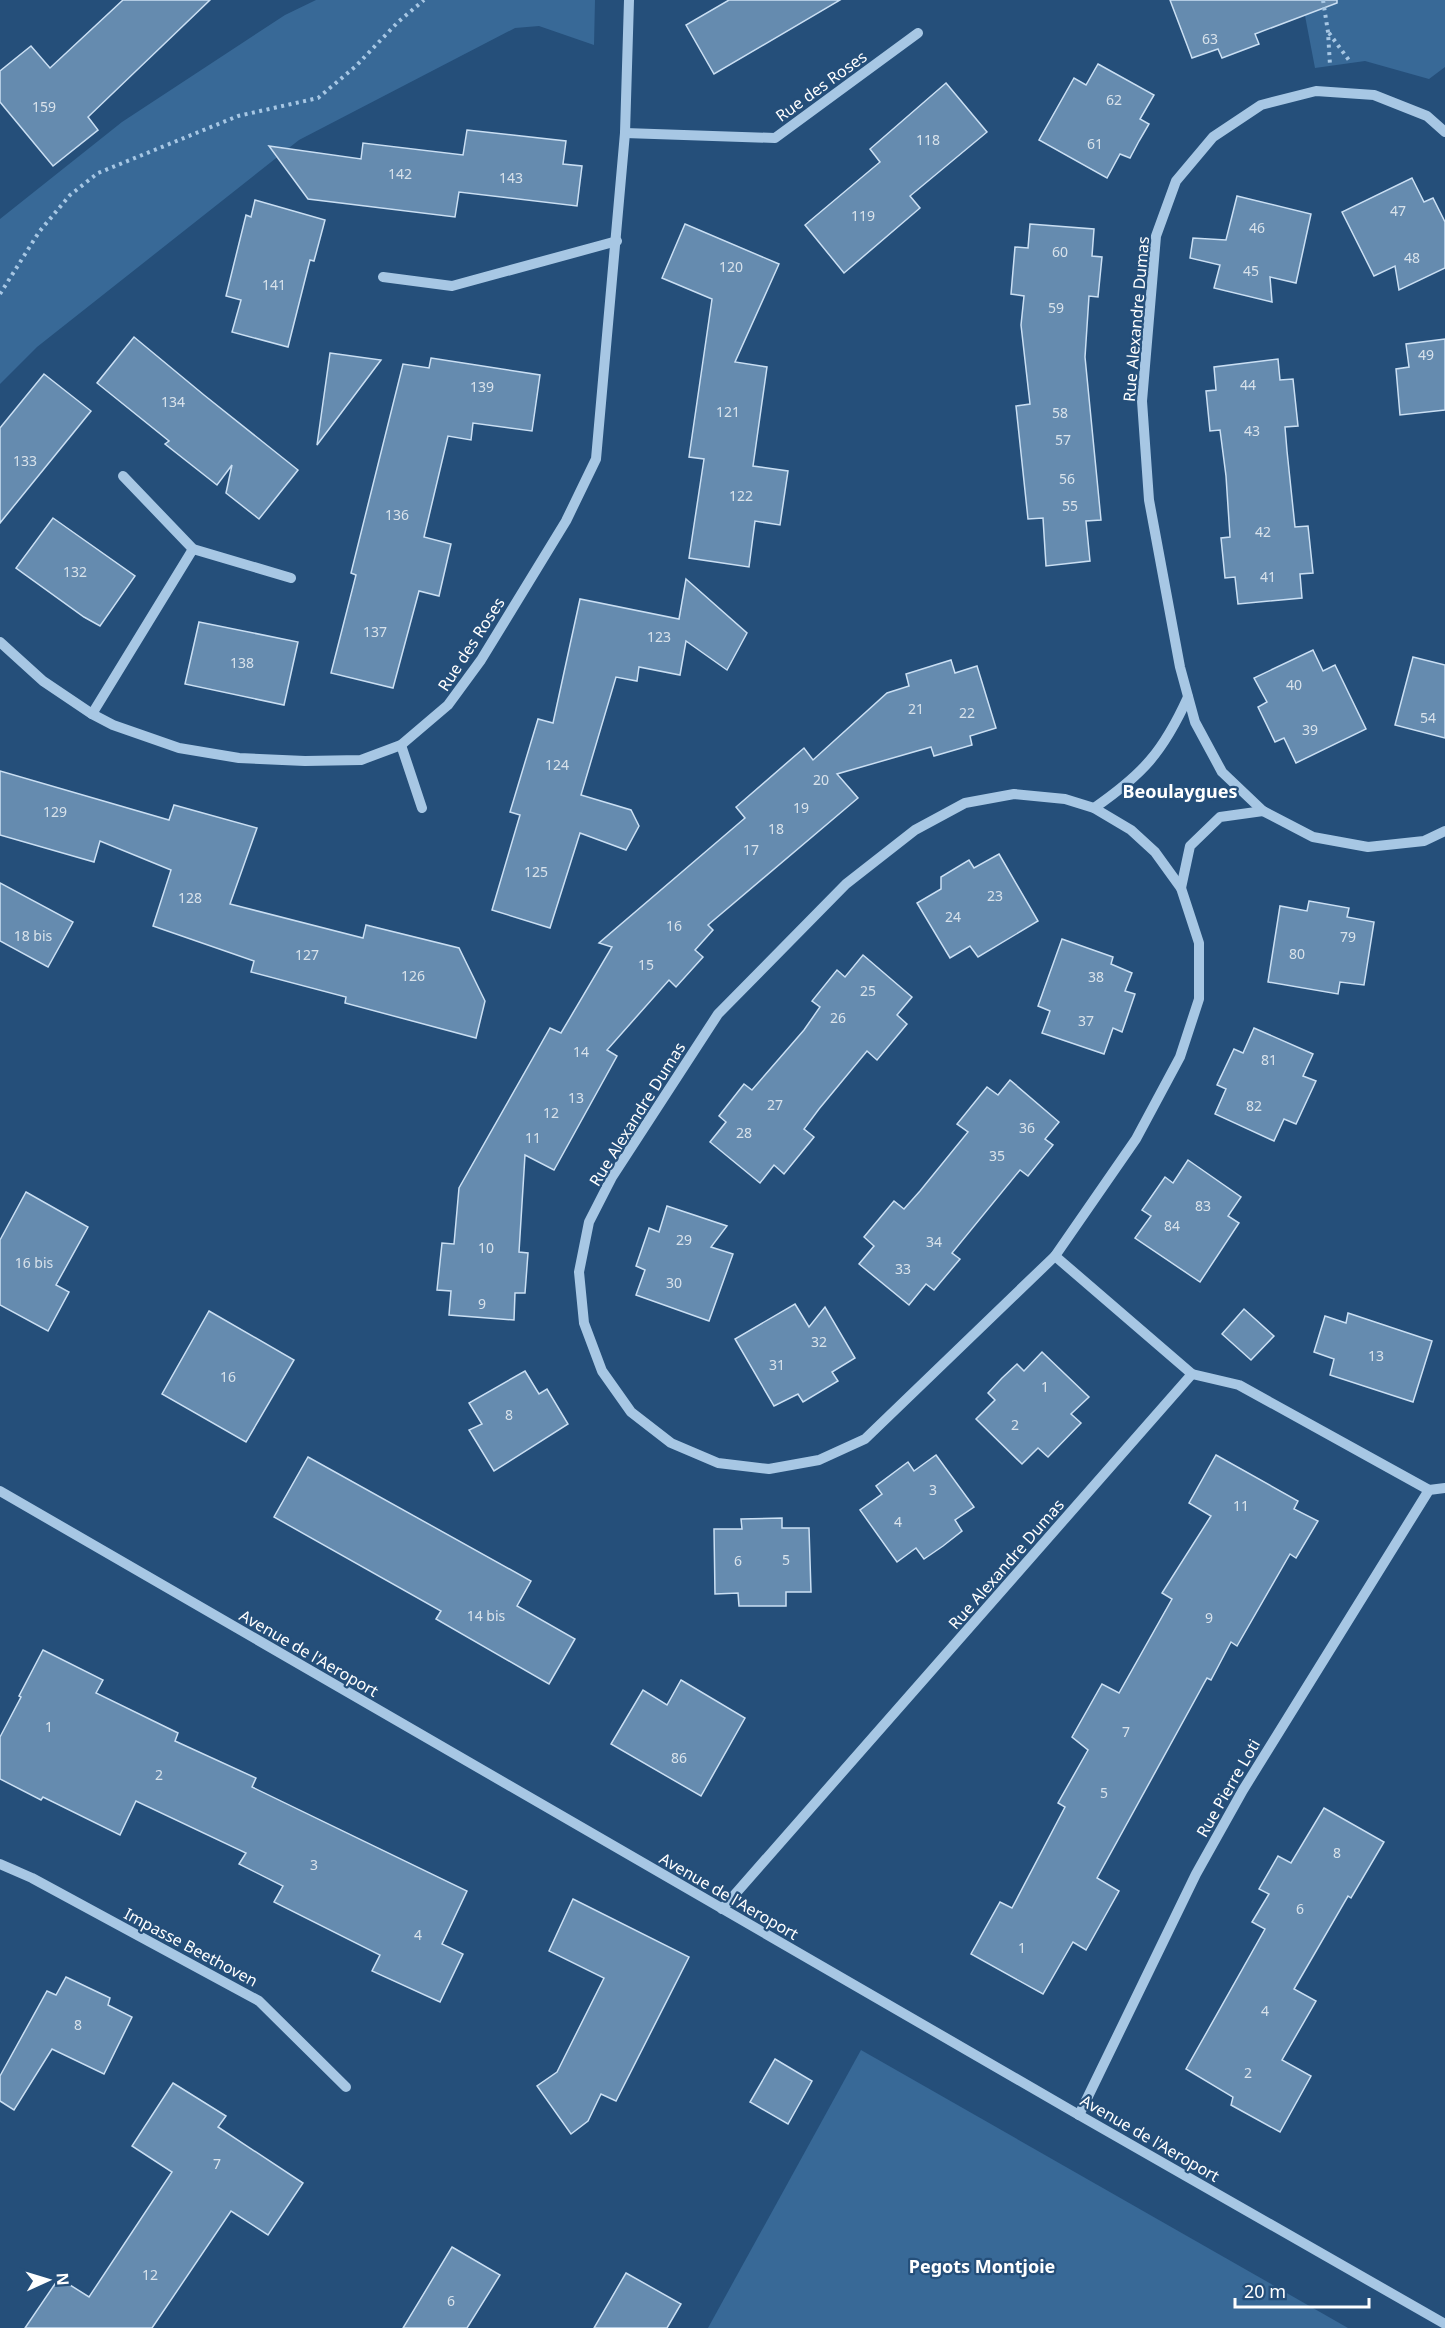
<svg xmlns="http://www.w3.org/2000/svg" width="1445" height="2328" viewBox="0 0 1445 2328" font-family="'Noto Sans',sans-serif">
<style>
.green{fill:#386997}
.building{fill:#658baf;stroke:#cadff3;stroke-width:1.5}
.lines{fill:none;stroke-linecap:round;stroke-linejoin:round}
.path{stroke:#a7c7e4;stroke-width:4;stroke-dasharray:3 4.5;stroke-linecap:butt}
.minor{stroke:#a7c7e4;stroke-width:10}
.labels{text-anchor:middle;stroke-width:4.5;stroke-linejoin:round;paint-order:stroke}
.number-label{font-size:14px;fill:#d8e2eb}
.street-label{font-size:16px;fill:#fff;stroke:#254f7a}
.neighbourhood-label{font-size:18px;font-weight:bold;fill:#fff;stroke:#254f7a}
</style>
<rect width="100%" height="100%" fill="#254f7a"/>
<g class="green">
<polygon points="316,0 595,0 594,45 539,26 515,28 299,140 37,347 0,384 0,219 122,122 285,15"/>
<polygon points="1302,0 1445,0 1445,67 1429,79 1365,61 1315,68"/>
<polygon points="861,2050 1348,2328 708,2328"/>
</g>
<g class="building">
<polygon points="123,0 210,0 88,117 98,130 53,166 0,102 0,71 31,46 50,68"/>
<polygon points="729,0 840,0 714,74 686,25"/>
<polygon points="1170,0 1337,0 1337,3 1255,34 1259,44 1222,58 1218,49 1192,58"/>
<polygon points="1098,64 1154,95 1140,119 1149,124 1139,141 1130,158 1120,154 1107,178 1039,140 1074,78 1086,85"/>
<polygon points="946,83 987,132 910,196 920,208 844,273 805,225 880,162 870,149"/>
<polygon points="467,130 566,141 563,164 582,166 577,206 459,192 455,217 308,199 269,146 361,159 363,143 463,155"/>
<polygon points="1412,178 1424,202 1433,198 1445,222 1445,268 1399,290 1395,266 1374,276 1342,212"/>
<polygon points="1237,196 1311,214 1296,283 1270,277 1272,302 1214,288 1220,265 1190,258 1193,238 1226,240"/>
<polygon points="255,200 325,220 314,261 310,260 288,347 232,332 241,300 226,296 246,215 251,217"/>
<polygon points="685,224 779,264 735,362 767,367 753,466 788,471 780,525 755,521 749,567 689,558 704,459 689,457 712,299 662,278"/>
<polygon points="1030,224 1094,229 1092,256 1102,257 1098,297 1089,296 1085,357 1101,520 1086,521 1090,561 1046,566 1043,518 1028,519 1016,406 1030,404 1021,325 1024,296 1011,294 1015,247 1028,248"/>
<polygon points="134,337 204,395 298,470 259,519 226,493 232,465 217,485 165,444 169,441 97,383"/>
<polygon points="1445,339 1445,410 1400,415 1396,369 1409,367 1406,344"/>
<polygon points="330,353 381,360 317,445"/>
<polygon points="431,358 540,375 532,431 473,423 471,440 448,436 424,537 451,544 439,596 419,591 393,688 331,673 356,575 351,573 403,364 429,368"/>
<polygon points="1278,359 1280,380 1293,379 1298,426 1285,427 1287,451 1295,527 1308,526 1313,573 1300,574 1302,598 1238,604 1235,577 1225,578 1221,538 1230,537 1226,476 1220,430 1210,431 1206,391 1216,390 1214,367"/>
<polygon points="44,374 91,411 0,523 0,428"/>
<polygon points="53,518 135,576 100,626 84,617 16,568"/>
<polygon points="686,579 747,633 727,670 686,641 680,675 639,667 637,681 616,677 581,795 631,810 639,826 626,850 580,833 550,928 492,910 520,815 510,812 538,719 553,723 580,599 679,619"/>
<polygon points="199,622 298,642 284,705 185,684"/>
<polygon points="1313,650 1323,671 1335,665 1366,729 1296,763 1284,738 1275,742 1258,707 1267,702 1254,678"/>
<polygon points="1413,657 1445,665 1445,738 1395,725"/>
<polygon points="951,660 955,673 977,666 996,728 970,736 972,745 934,756 931,747 837,774 858,798 708,925 713,930 695,950 703,957 676,987 669,980 607,1050 617,1056 554,1170 525,1155 519,1252 528,1253 525,1293 515,1293 514,1320 449,1315 451,1291 437,1290 442,1243 454,1244 459,1188 550,1028 561,1033 612,947 599,943 745,818 736,807 804,748 813,760 887,693 909,686 906,674"/>
<polygon points="0,771 169,820 174,805 257,828 230,904 363,938 366,925 459,948 485,1001 476,1038 345,1003 346,997 251,972 254,961 153,926 171,870 100,841 94,862 0,835"/>
<polygon points="999,854 1038,921 978,957 970,946 950,958 917,903 941,889 941,877 969,860 974,868"/>
<polygon points="0,883 73,922 48,967 0,941"/>
<polygon points="1309,901 1349,908 1347,917 1374,922 1364,985 1340,982 1338,994 1268,982 1280,906 1307,911"/>
<polygon points="1062,939 1113,957 1111,964 1132,973 1125,991 1135,994 1122,1032 1113,1028 1104,1054 1042,1033 1050,1011 1038,1006"/>
<polygon points="863,955 912,997 897,1015 907,1024 877,1060 867,1051 819,1109 804,1129 814,1137 784,1174 774,1165 760,1183 710,1142 726,1122 719,1116 744,1084 752,1090 804,1030 820,1007 812,1001 837,970 845,977"/>
<polygon points="1254,1028 1313,1054 1303,1076 1316,1081 1296,1124 1284,1119 1274,1141 1215,1114 1226,1089 1217,1085 1234,1049 1243,1053"/>
<polygon points="1010,1080 1059,1122 1045,1139 1053,1145 1028,1176 1020,1170 952,1253 960,1259 934,1290 926,1284 909,1305 859,1264 874,1246 864,1237 894,1201 904,1209 920,1191 968,1132 957,1124 987,1087 998,1095"/>
<polygon points="1188,1160 1241,1197 1228,1216 1239,1223 1200,1282 1135,1238 1151,1216 1142,1210 1165,1177 1173,1183"/>
<polygon points="26,1192 88,1227 56,1285 69,1292 48,1331 0,1305 0,1240"/>
<polygon points="667,1206 727,1226 711,1247 733,1254 709,1321 636,1295 645,1270 636,1266 649,1228 659,1232"/>
<polygon points="795,1304 809,1327 825,1307 855,1358 832,1372 838,1381 803,1402 798,1394 774,1406 735,1339"/>
<polygon points="1244,1309 1274,1336 1251,1360 1222,1334"/>
<polygon points="209,1311 294,1360 246,1442 162,1394"/>
<polygon points="1348,1313 1432,1341 1413,1402 1330,1375 1334,1359 1314,1352 1325,1316 1346,1323"/>
<polygon points="1042,1352 1089,1397 1071,1414 1081,1423 1048,1457 1038,1448 1022,1464 976,1419 995,1400 988,1393 1002,1378 1017,1364 1024,1371"/>
<polygon points="525,1371 539,1394 547,1389 568,1424 494,1471 469,1430 482,1424 469,1403"/>
<polygon points="936,1455 974,1507 955,1520 962,1531 943,1546 924,1559 916,1548 897,1562 860,1510 882,1494 876,1486 908,1462 914,1471"/>
<polygon points="1216,1455 1298,1501 1294,1509 1318,1521 1296,1558 1290,1554 1237,1646 1231,1642 1211,1680 1207,1678 1097,1878 1119,1891 1086,1950 1073,1942 1043,1994 971,1954 1000,1902 1012,1908 1065,1807 1058,1803 1088,1750 1072,1737 1102,1684 1119,1693 1172,1599 1162,1593 1211,1516 1189,1503"/>
<polygon points="308,1457 531,1581 517,1606 575,1639 549,1684 436,1619 441,1611 274,1517"/>
<polygon points="782,1518 782,1528 809,1528 811,1592 786,1592 786,1606 739,1606 738,1593 715,1594 714,1529 742,1529 741,1519"/>
<polygon points="43,1650 103,1680 96,1693 178,1733 175,1741 256,1778 252,1787 467,1891 442,1944 463,1954 440,2002 372,1971 380,1955 274,1902 283,1886 239,1864 246,1853 136,1801 120,1835 43,1797 41,1800 0,1779 0,1737 21,1697 19,1696"/>
<polygon points="681,1680 745,1718 701,1796 611,1744 643,1690 667,1705"/>
<polygon points="1324,1808 1384,1842 1351,1898 1348,1896 1294,1989 1316,2001 1282,2060 1311,2076 1280,2132 1231,2105 1233,2097 1186,2069 1265,1929 1252,1922 1269,1894 1259,1889 1278,1856 1291,1863"/>
<polygon points="573,1899 689,1957 616,2101 601,2094 588,2121 571,2134 537,2086 557,2072 604,1978 549,1951"/>
<polygon points="66,1977 110,1998 108,2005 132,2017 104,2074 52,2049 14,2110 0,2101 0,2076 47,1991 56,1995"/>
<polygon points="775,2059 812,2081 788,2124 750,2102"/>
<polygon points="173,2083 226,2116 218,2127 303,2183 268,2235 231,2211 152,2328 25,2328 59,2278 89,2297 172,2172 132,2146"/>
<polygon points="452,2247 500,2275 467,2328 403,2328"/>
<polygon points="626,2273 681,2304 667,2328 594,2328"/>
</g>
<g class="lines">
<g class="path">
<polyline points="1323,0 1328,32 1330,65"/>
<polyline points="1329,33 1351,63"/>
<polyline points="0,294 39,232 70,195 98,173 238,116 318,98 356,66 398,22 424,0"/>
</g>
<g class="minor">
<polyline points="1445,132 1427,116 1374,95 1316,91 1261,105 1213,137 1176,181 1156,236 1142,401 1149,500 1180,667 1195,722 1222,772 1263,811 1313,837 1368,847 1424,841 1445,831"/>
<polyline points="625,133 775,138 918,33"/>
<polyline points="383,277 452,286 617,241"/>
<polyline points="123,476 193,549 291,578"/>
<polyline points="0,642 43,681 92,714 113,725 179,748 239,758 305,761 361,760 401,745 448,705 481,660 566,521 596,459 625,133 629,0"/>
<polyline points="92,714 193,549"/>
<polyline points="401,745 422,808"/>
<polygon points="1014,794 1065,799 1094,808 1131,830 1155,852 1181,888 1199,943 1199,999 1180,1057 1136,1139 1055,1256 865,1439 819,1460 769,1469 718,1463 671,1443 631,1412 602,1371 584,1323 579,1272 589,1222 612,1177 718,1014 846,884 915,830 965,803"/>
<path d="M1094 808C1143 774 1163 752 1188 697"/>
<polyline points="1181,888 1190,846 1220,817 1263,811"/>
<polyline points="1192,1374 1239,1385 1429,1490"/>
<polyline points="0,1491 1079,2115 1445,2324"/>
<polyline points="0,1864 32,1878 259,2001 346,2087"/>
<polyline points="722,1909 1192,1374 1055,1256"/>
<polyline points="1079,2115 1196,1874 1243,1790 1429,1490 1445,1488"/>
</g>
</g>
<g class="labels">
<g class="number-label">
<text x="1210" y="44">63</text>
<text x="1114" y="105">62</text>
<text x="44" y="112">159</text>
<text x="928" y="145">118</text>
<text x="1095" y="149">61</text>
<text x="400" y="179">142</text>
<text x="511" y="183">143</text>
<text x="1398" y="216">47</text>
<text x="863" y="221">119</text>
<text x="1257" y="233">46</text>
<text x="1060" y="257">60</text>
<text x="1412" y="263">48</text>
<text x="731" y="272">120</text>
<text x="1251" y="276">45</text>
<text x="274" y="290">141</text>
<text x="1056" y="313">59</text>
<text x="1426" y="360">49</text>
<text x="1248" y="390">44</text>
<text x="482" y="392">139</text>
<text x="173" y="407">134</text>
<text x="728" y="417">121</text>
<text x="1060" y="418">58</text>
<text x="1252" y="436">43</text>
<text x="1063" y="445">57</text>
<text x="25" y="466">133</text>
<text x="1067" y="484">56</text>
<text x="741" y="501">122</text>
<text x="1070" y="511">55</text>
<text x="397" y="520">136</text>
<text x="1263" y="537">42</text>
<text x="75" y="577">132</text>
<text x="1268" y="582">41</text>
<text x="375" y="637">137</text>
<text x="659" y="642">123</text>
<text x="242" y="668">138</text>
<text x="1294" y="690">40</text>
<text x="916" y="714">21</text>
<text x="967" y="718">22</text>
<text x="1428" y="723">54</text>
<text x="1310" y="735">39</text>
<text x="557" y="770">124</text>
<text x="821" y="785">20</text>
<text x="801" y="813">19</text>
<text x="55" y="817">129</text>
<text x="776" y="834">18</text>
<text x="751" y="855">17</text>
<text x="536" y="877">125</text>
<text x="995" y="901">23</text>
<text x="190" y="903">128</text>
<text x="953" y="922">24</text>
<text x="674" y="931">16</text>
<text x="33" y="941">18 bis</text>
<text x="1348" y="942">79</text>
<text x="1297" y="959">80</text>
<text x="307" y="960">127</text>
<text x="646" y="970">15</text>
<text x="413" y="981">126</text>
<text x="1096" y="982">38</text>
<text x="868" y="996">25</text>
<text x="838" y="1023">26</text>
<text x="1086" y="1026">37</text>
<text x="581" y="1057">14</text>
<text x="1269" y="1065">81</text>
<text x="576" y="1103">13</text>
<text x="775" y="1110">27</text>
<text x="1254" y="1111">82</text>
<text x="551" y="1118">12</text>
<text x="1027" y="1133">36</text>
<text x="744" y="1138">28</text>
<text x="533" y="1143">11</text>
<text x="997" y="1161">35</text>
<text x="1203" y="1211">83</text>
<text x="1172" y="1231">84</text>
<text x="684" y="1245">29</text>
<text x="934" y="1247">34</text>
<text x="486" y="1253">10</text>
<text x="34" y="1268">16 bis</text>
<text x="903" y="1274">33</text>
<text x="674" y="1288">30</text>
<text x="482" y="1309">9</text>
<text x="819" y="1347">32</text>
<text x="1376" y="1361">13</text>
<text x="777" y="1370">31</text>
<text x="228" y="1382">16</text>
<text x="1045" y="1392">1</text>
<text x="509" y="1420">8</text>
<text x="1015" y="1430">2</text>
<text x="933" y="1495">3</text>
<text x="1241" y="1511">11</text>
<text x="898" y="1527">4</text>
<text x="786" y="1565">5</text>
<text x="738" y="1566">6</text>
<text x="486" y="1621">14 bis</text>
<text x="1209" y="1623">9</text>
<text x="49" y="1732">1</text>
<text x="1126" y="1737">7</text>
<text x="679" y="1763">86</text>
<text x="159" y="1780">2</text>
<text x="1104" y="1798">5</text>
<text x="1337" y="1858">8</text>
<text x="314" y="1870">3</text>
<text x="1300" y="1914">6</text>
<text x="418" y="1940">4</text>
<text x="1022" y="1953">1</text>
<text x="1265" y="2016">4</text>
<text x="78" y="2030">8</text>
<text x="1248" y="2078">2</text>
<text x="217" y="2169">7</text>
<text x="150" y="2280">12</text>
<text x="451" y="2306">6</text>
</g>
<g class="street-label">
<text transform="translate(821 86) rotate(-36)" y="6">Rue des Roses</text>
<text transform="translate(1136 319) rotate(-85)" y="6">Rue Alexandre Dumas</text>
<text transform="translate(471 644) rotate(-57)" y="6">Rue des Roses</text>
<text transform="translate(637 1114) rotate(-58)" y="6">Rue Alexandre Dumas</text>
<text transform="translate(1006 1564) rotate(-49)" y="6">Rue Alexandre Dumas</text>
<text transform="translate(309 1653) rotate(30)" y="6">Avenue de l'Aeroport</text>
<text transform="translate(1228 1788) rotate(-60)" y="6">Rue Pierre Loti</text>
<text transform="translate(729 1896) rotate(30)" y="6">Avenue de l'Aeroport</text>
<text transform="translate(191 1947) rotate(28)" y="6">Impasse Beethoven</text>
<text transform="translate(1150 2138) rotate(30)" y="6">Avenue de l'Aeroport</text>
</g>
<g class="neighbourhood-label">
<text x="1180" y="798">Beoulaygues</text>
<text x="982" y="2273">Pegots Montjoie</text>
</g>
</g>
<g transform="translate(48 2280) rotate(86)" stroke="#254f7a" stroke-width="4.5" paint-order="stroke">
<path d="M0-4.5L10 22L0 15L-10 22Z" fill="#ffffff"/>
<text y="-9" font-size="16" font-weight="bold" text-anchor="middle" fill="#ffffff">N</text>
</g>
<path d="M1235 2298v9h134v-9" fill="none" stroke="#ffffff" stroke-width="3"/>
<text x="1244" y="2298" font-size="18" fill="#ffffff" stroke="#254f7a" stroke-width="4.5" paint-order="stroke">20 m</text>
</svg>
